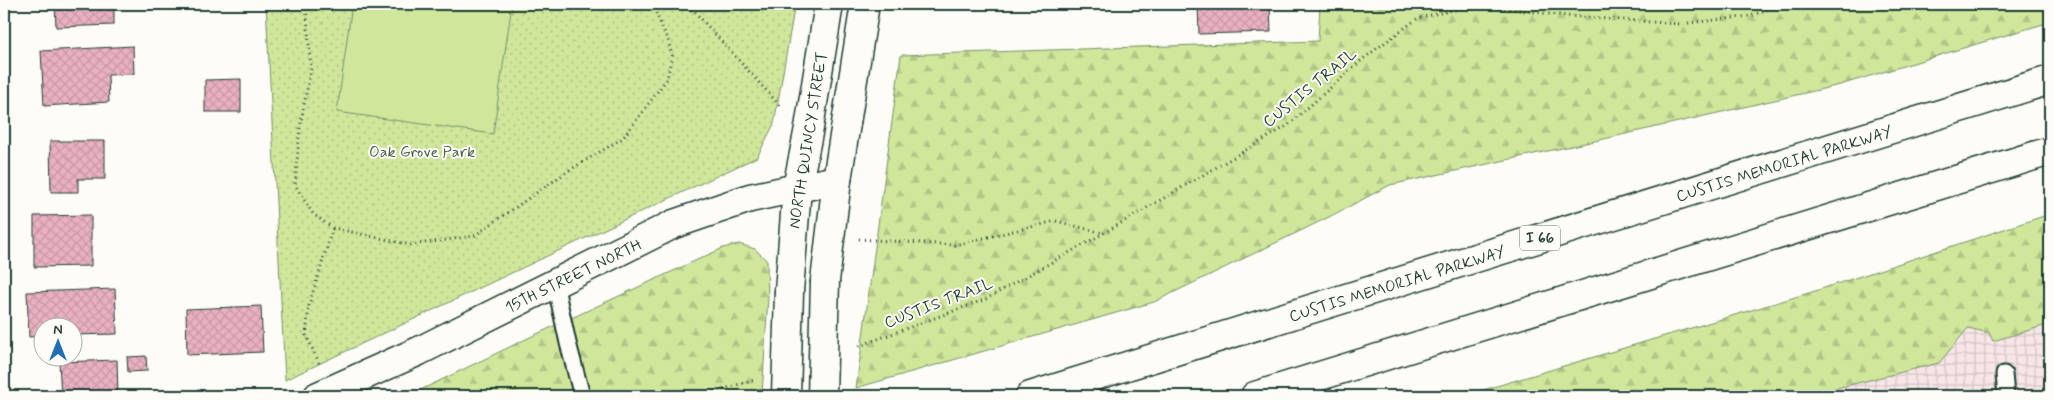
<svg xmlns="http://www.w3.org/2000/svg" width="2054" height="400" viewBox="0 0 2054 400" font-family="Mynerve,sans-serif">
<style>
.industrial{fill:url(#industrial-grid)}
.grass{fill:url(#grass-dots);stroke:#779268}
.forest{fill:url(#forest-firs);stroke:#779268}
.garden{fill:#cfe69b;stroke:#779268}
.building{fill:url(#building-cross-hatch);stroke:#1f3d34}
.lines{fill:none;stroke-linecap:round;stroke-linejoin:round}
.service-casing{stroke:#1f3d34;stroke-width:19}
.minor-casing{stroke:#1f3d34;stroke-width:31}
.tertiary-casing{stroke:#1f3d34;stroke-width:31}
.secondary-casing{stroke:#1f3d34;stroke-width:31}
.motorway-casing{stroke:#1f3d34;stroke-width:31}
.path{stroke:#1f3d34;stroke-width:3;stroke-dasharray:1 4;stroke-linecap:butt}
.service{stroke:#fdfcf7;stroke-width:15}
.minor{stroke:#fdfcf7;stroke-width:28}
.tertiary{stroke:#fdfcf7;stroke-width:28}
.secondary{stroke:#fdfcf7;stroke-width:28}
.motorway{stroke:#fdfcf7;stroke-width:28}
.secondary-bridge-casing{stroke:#1f3d34;stroke-width:31;stroke-linecap:butt}
.secondary-bridge{stroke:#fdfcf7;stroke-width:28}
.labels{text-anchor:middle;stroke-width:4;stroke-linejoin:round;paint-order:stroke}
.shield{fill:#fdfcf7;stroke:#62766e;stroke-width:1}
.shield-label{font-size:15px;font-weight:bold;fill:#1f3d34}
.street-label{font-size:16px;fill:#1f3d34;stroke:#fdfcf7}
.park-label{font-size:16px;fill:#425f49;stroke:#fdfcf7}
</style>
<defs>
<pattern id="industrial-grid" width="8" height="8" patternUnits="userSpaceOnUse" patternTransform="scale(1.25)"><rect width="8" height="8" fill="#f7e5e7"/><path d="M0 4h8M4 0v8" fill="none" stroke="#d3c5c7"/></pattern>
<pattern id="grass-dots" width="8" height="8" patternUnits="userSpaceOnUse" patternTransform="scale(1.25)"><rect width="8" height="8" fill="#cfe69b"/><path d="M2 2h.1M6 6h.1" fill="none" stroke="#b1c686" stroke-width="1.8" stroke-linecap="round"/></pattern>
<pattern id="forest-firs" width="22" height="20" patternUnits="userSpaceOnUse" patternTransform="scale(1.25)"><rect width="22" height="20" fill="#cfe69b"/><path d="M5 1l3.5 6h-7zM16 11l3.5 6h-7z" fill="#b1c686"/></pattern>
<pattern id="building-cross-hatch" width="8" height="8" patternUnits="userSpaceOnUse" patternTransform="scale(1.25)"><rect width="8" height="8" fill="#eab0c1"/><path d="M0 0l8 8M0 8l8-8" fill="none" stroke="#c898a6"/></pattern>
</defs>
<rect width="100%" height="100%" fill="#fdfcf7"/>
<filter id="ink" filterUnits="userSpaceOnUse"><feTurbulence type="fractalNoise" baseFrequency=".02" numOctaves="2"/><feDisplacementMap in="SourceGraphic" scale="10" xChannelSelector="R" yChannelSelector="G"/><feConvolveMatrix kernelMatrix="1 2 1 2 8 2 1 2 1" color-interpolation-filters="sRGB"/></filter>
<g filter="url(#ink)">
<polygon class="industrial" points="2050,324 2050,396 1804,396 1939,363 1968,328 1989,334 1993,341"/>
<polygon class="grass" points="266,4 795,4 774,124 757,157 285,380"/>
<g class="forest">
<polygon points="1320,4 2050,4 2050,22 1840,85 1604,139 1390,185 1329,217 1154,302 856,388 901,55 1318,41"/>
<polygon points="2050,214 2050,324 1993,341 1989,333 1968,328 1939,363 1804,396 1463,396 1812,292"/>
<polygon points="739,244 755,249 767,261 768,297 762,396 408,396 526,339 723,248"/>
</g>
<polygon class="garden" points="352,4 512,4 493,134 337,112"/>
<g class="building">
<polygon points="55,4 114,4 114,25 56,27"/>
<polygon points="1198,4 1270,4 1271,32 1199,34"/>
<polygon points="133,46 134,74 108,75 109,102 44,106 41,51"/>
<polygon points="241,79 241,112 205,112 205,80"/>
<polygon points="50,141 105,141 105,179 78,179 78,192 51,192"/>
<polygon points="91,215 91,266 34,267 34,216"/>
<polygon points="115,289 117,334 72,335 72,328 42,328 42,336 29,337 27,292"/>
<polygon points="261,306 263,352 187,355 186,309"/>
<polygon points="146,356 147,371 128,372 127,357"/>
<polygon points="117,360 118,396 61,396 59,362"/>
</g>
<g class="lines">
<defs>
<g id="service">
<polyline points="555,283 568,343 582,396"/>
<polyline points="2004,374 2006,396"/>
</g>
<polyline id="minor" points="797,188 837,180"/>
<polyline id="tertiary" points="318,396 419,351 674,224 750,198 797,188"/>
<g id="secondary">
<polyline points="825,281 837,180 865,4"/>
<polyline points="789,291 797,188 809,128 829,4"/>
</g>
<g id="motorway">
<polyline points="1030,396 2050,80"/>
<polyline points="1255,396 2050,151"/>
</g>
</defs>
<use href="#service" class="service-casing"/>
<use href="#minor" class="minor-casing"/>
<use href="#tertiary" class="tertiary-casing"/>
<use href="#secondary" class="secondary-casing"/>
<use href="#motorway" class="motorway-casing"/>
<g class="path">
<polyline points="306,4 311,68 300,127 295,185 313,214 333,228 411,245 474,236 568,171 623,138 667,79 672,55 668,40 652,4"/>
<polyline points="682,4 695,12 782,108"/>
<polyline points="859,239 954,245 1056,221 1103,233"/>
<polyline points="859,346 986,299 1104,233 1287,126 1363,59 1418,18 1475,5 1567,16 1680,24 1751,16 1779,4"/>
<polyline points="319,363 306,335 309,305 333,228"/>
<polyline points="699,396 754,380"/>
</g>
<use href="#service" class="service"/>
<use href="#minor" class="minor"/>
<use href="#tertiary" class="tertiary"/>
<use href="#secondary" class="secondary"/>
<use href="#motorway" class="motorway"/>
<defs>
<g id="secondary-bridge">
<polyline points="786,396 789,291"/>
<polyline points="822,396 825,281"/>
</g>
</defs>
<use href="#secondary-bridge" class="secondary-bridge-casing"/>
<use href="#secondary-bridge" class="secondary-bridge"/>
</g>
</g>
<g class="labels">
<rect class="shield" x="1520" y="225.5" width="40" height="25" rx="4"/>
<g class="shield-label">
<text x="1540" y="243">I 66</text>
</g>
<g class="street-label">
<text transform="translate(1309 87) rotate(-39)" y="6">CUSTIS TRAIL</text>
<text transform="translate(807 140) rotate(-81)" y="6">NORTH QUINCY STREET</text>
<text transform="translate(1784 163) rotate(-17)" y="6">CUSTIS MEMORIAL PARKWAY</text>
<text transform="translate(573 275) rotate(-26)" y="6">15TH STREET NORTH</text>
<text transform="translate(1397 283) rotate(-17)" y="6">CUSTIS MEMORIAL PARKWAY</text>
<text transform="translate(938 302) rotate(-21)" y="6">CUSTIS TRAIL</text>
</g>
<g class="park-label">
<text x="422" y="157">Oak Grove Park</text>
</g>
</g>
<rect width="2054" height="400" fill="none" stroke="#fdfcf7" stroke-width="20"/>
<rect x="10" y="10" width="2034" height="380" fill="none" stroke="#1f3d34" stroke-width="2" filter="url(#ink)"/>
<g transform="translate(58 342)"><circle r="24" fill="#fdfcf7" stroke="#a4b0a9"/>
<path d="M0-4L9 19L0 12L-9 19Z" fill="#1f6fb2"/>
<text y="-8" font-size="14" font-weight="bold" text-anchor="middle" fill="#1f3d34">N</text>
</g>
</svg>
